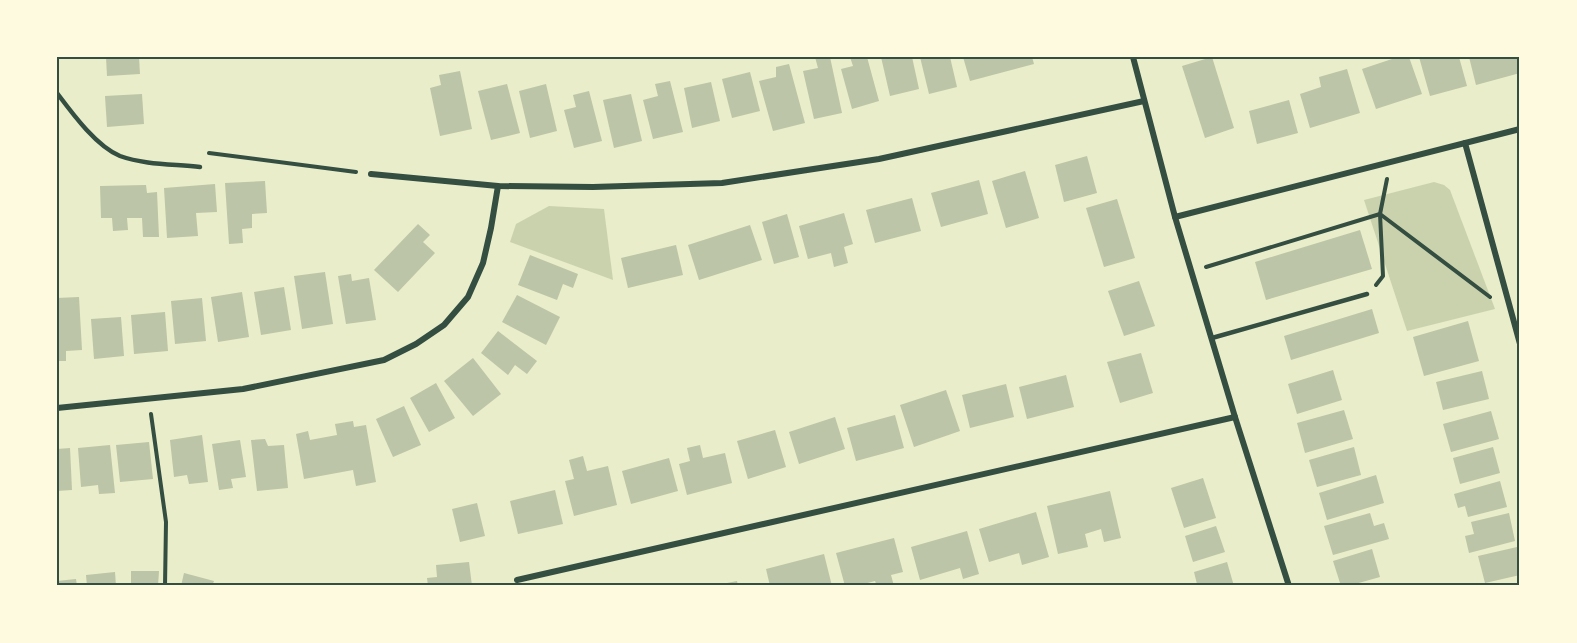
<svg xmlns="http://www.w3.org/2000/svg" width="1577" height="643" viewBox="0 0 1577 643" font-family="'Roboto Condensed',sans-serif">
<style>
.green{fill:#cad2ad}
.building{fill:#bcc5a7}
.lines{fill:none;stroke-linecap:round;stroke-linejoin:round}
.path{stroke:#344e41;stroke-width:4}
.service{stroke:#344e41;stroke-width:4.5}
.minor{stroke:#344e41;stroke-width:6}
.neatline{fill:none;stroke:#344e41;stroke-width:2}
</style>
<rect width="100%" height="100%" fill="#e9edc9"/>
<g class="green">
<polygon points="1434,182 1444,185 1450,190 1495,309 1407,331 1364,200"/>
<polygon points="549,206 604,209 613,280 510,242 516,224"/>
</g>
<g class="building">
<polygon points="106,57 139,57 140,74 107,76"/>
<polygon points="815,57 830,57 842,113 814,119 803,71 818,68"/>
<polygon points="850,57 867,57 879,101 852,109 841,69 853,66"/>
<polygon points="881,57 912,57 919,89 890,96"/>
<polygon points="920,57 950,57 957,87 929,94"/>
<polygon points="963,57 1032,57 1034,64 970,81"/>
<polygon points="1212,57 1234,128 1205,138 1182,66"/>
<polygon points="1398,57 1409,57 1422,94 1376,109 1362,69"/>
<polygon points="1419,57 1437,57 1437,59 1447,57 1459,57 1467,86 1430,96"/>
<polygon points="1469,57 1520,57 1520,73 1476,85"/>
<polygon points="789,64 805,123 773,131 759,81 776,77 776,67"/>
<polygon points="1347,69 1360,113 1310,128 1300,94 1321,87 1319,77"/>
<polygon points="460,71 472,129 440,136 430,88 441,85 439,75"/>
<polygon points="750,72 760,111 732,118 722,79"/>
<polygon points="670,81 683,132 653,139 643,100 658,96 655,84"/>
<polygon points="711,82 720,121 692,128 684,88"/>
<polygon points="507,84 520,133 491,140 478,91"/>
<polygon points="546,84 557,131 530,138 519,91"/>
<polygon points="589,91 602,141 574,148 564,110 576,107 573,95"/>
<polygon points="142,94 144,124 107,127 105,96"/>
<polygon points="631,94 642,141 614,148 603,100"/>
<polygon points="1289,100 1298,133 1257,144 1249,111"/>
<polygon points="1087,156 1097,193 1064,202 1055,165"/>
<polygon points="1025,171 1039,218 1006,228 992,181"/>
<polygon points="979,180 988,214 941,227 931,193"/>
<polygon points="265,181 267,213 252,214 252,228 242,229 243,243 229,244 225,183"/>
<polygon points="215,184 217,212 196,213 198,236 167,238 164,188"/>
<polygon points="146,185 147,193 157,192 159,237 143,237 142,218 127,218 128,230 113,231 112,218 101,218 100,186"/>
<polygon points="912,198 921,231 875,243 866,210"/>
<polygon points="1117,199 1135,258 1104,267 1086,208"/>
<polygon points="844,213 853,244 844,247 848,263 834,267 831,253 808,259 799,226"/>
<polygon points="787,214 799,257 774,264 762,222"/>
<polygon points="418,224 430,235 423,242 435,253 398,292 374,270"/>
<polygon points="750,225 762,260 699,280 688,245"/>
<polygon points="1360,230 1372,269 1266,300 1255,262"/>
<polygon points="676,245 683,275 628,288 621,258"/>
<polygon points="530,255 578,274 573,288 563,284 557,300 518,285"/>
<polygon points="325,272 333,324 302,329 294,276"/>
<polygon points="351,274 352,281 369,278 376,320 346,324 338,276"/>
<polygon points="1139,281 1155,326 1124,336 1108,291"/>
<polygon points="284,287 291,330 261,335 254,292"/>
<polygon points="242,292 249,337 218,342 211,297"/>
<polygon points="517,295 560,317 546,345 502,322"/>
<polygon points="79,297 82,350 66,351 66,361 57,361 57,298"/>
<polygon points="202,298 206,341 175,344 171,301"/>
<polygon points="1372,309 1379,333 1291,360 1284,336"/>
<polygon points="165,312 168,351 134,354 131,315"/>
<polygon points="121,317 124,356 94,359 91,319"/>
<polygon points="1468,321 1479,361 1424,376 1413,337"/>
<polygon points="498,331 537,361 527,374 515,365 508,375 481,353"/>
<polygon points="1141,353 1153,393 1120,403 1107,362"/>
<polygon points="473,358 501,394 473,416 444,381"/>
<polygon points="1333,370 1342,400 1297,414 1288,384"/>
<polygon points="1482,371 1489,399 1443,410 1436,382"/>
<polygon points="1066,375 1074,407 1027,419 1019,387"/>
<polygon points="436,383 455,418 429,432 410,398"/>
<polygon points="1006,384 1014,417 970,428 962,395"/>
<polygon points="946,390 960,431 914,447 900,405"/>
<polygon points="404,406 421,445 393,457 376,419"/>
<polygon points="1344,410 1353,439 1305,453 1297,423"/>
<polygon points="1491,411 1499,439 1451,452 1443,424"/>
<polygon points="895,415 904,448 856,461 847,428"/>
<polygon points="835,417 845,449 799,464 789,432"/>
<polygon points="353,421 354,427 366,425 376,482 356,486 353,470 304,479 296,434 308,431 310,440 337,435 335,424"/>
<polygon points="775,430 786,467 748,479 737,441"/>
<polygon points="202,435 208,482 189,484 187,475 174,477 170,440"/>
<polygon points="265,439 268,446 284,445 288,488 257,491 251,440"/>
<polygon points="240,440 246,477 231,479 233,488 219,490 212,444"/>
<polygon points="149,442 153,479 120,482 116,445"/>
<polygon points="110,445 115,493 99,494 98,485 81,487 78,448"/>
<polygon points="700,445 703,458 725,453 732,483 687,495 679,464 690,461 687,448"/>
<polygon points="1354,447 1361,475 1317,487 1309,460"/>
<polygon points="1493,447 1500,473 1460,484 1453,458"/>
<polygon points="70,448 72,490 57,491 57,449"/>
<polygon points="583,456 587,471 608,466 617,505 574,516 565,481 574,479 569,460"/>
<polygon points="669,458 678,491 631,504 622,471"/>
<polygon points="1376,475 1384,503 1327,520 1319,493"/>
<polygon points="1203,478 1216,518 1184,528 1171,488"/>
<polygon points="1500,481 1507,507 1468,517 1465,506 1458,508 1454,494"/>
<polygon points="555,490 563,524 518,534 510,501"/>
<polygon points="1110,491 1121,538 1104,542 1101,529 1085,534 1088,547 1058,554 1047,506"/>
<polygon points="477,503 485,536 460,542 452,509"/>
<polygon points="1036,512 1049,557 1022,565 1019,553 989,562 979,529"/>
<polygon points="1370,513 1374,526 1384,523 1389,539 1333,555 1324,526"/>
<polygon points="1509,513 1515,541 1469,553 1465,536 1474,534 1471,522"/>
<polygon points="1216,526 1225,552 1193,562 1185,536"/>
<polygon points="967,531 979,574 963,579 960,568 920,580 911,547"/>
<polygon points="894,538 903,572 891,575 894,586 877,586 875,581 856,586 845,586 836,553"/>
<polygon points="1517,547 1520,560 1520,575 1485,583 1478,556"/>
<polygon points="1372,549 1380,577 1348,586 1341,586 1333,561"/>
<polygon points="824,554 832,586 770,586 766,569"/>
<polygon points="469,562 472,586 428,586 427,578 437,577 436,565"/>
<polygon points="1227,562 1234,586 1193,586 1197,584 1194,572"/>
<polygon points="131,571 159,571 158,586 131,586"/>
<polygon points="115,572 116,586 87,586 86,575"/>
<polygon points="184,573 214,581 212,586 181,586"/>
<polygon points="76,579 77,586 57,586 57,581"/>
<polygon points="737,581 738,586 717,586 717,585"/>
</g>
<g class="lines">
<g class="path">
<polyline points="209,153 356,172"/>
<polyline points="1206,267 1380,214 1490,297"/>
<polyline points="1376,285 1383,276 1380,214 1387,179"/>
<polyline points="151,414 166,522 165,586"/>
</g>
<g class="service">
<path d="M57 93C72 113 96 146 120 156 145 165 174 164 200 167"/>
<polyline points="1212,338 1367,294"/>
</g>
<g class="minor">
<polyline points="1133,57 1175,217 1235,417 1289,586"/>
<polyline points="1465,143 1520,344"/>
<polyline points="371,174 498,186 593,187 722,183 879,159 1144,101"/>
<polyline points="1175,217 1520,129"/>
<polyline points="57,408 243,389 384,360 416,344 444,325 468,297 483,263 491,228 498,186"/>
<polyline points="517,580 1235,417"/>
</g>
</g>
<rect width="1577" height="643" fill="none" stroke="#fefae0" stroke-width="117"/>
<rect x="58" y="58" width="1460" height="526" class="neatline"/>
</svg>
